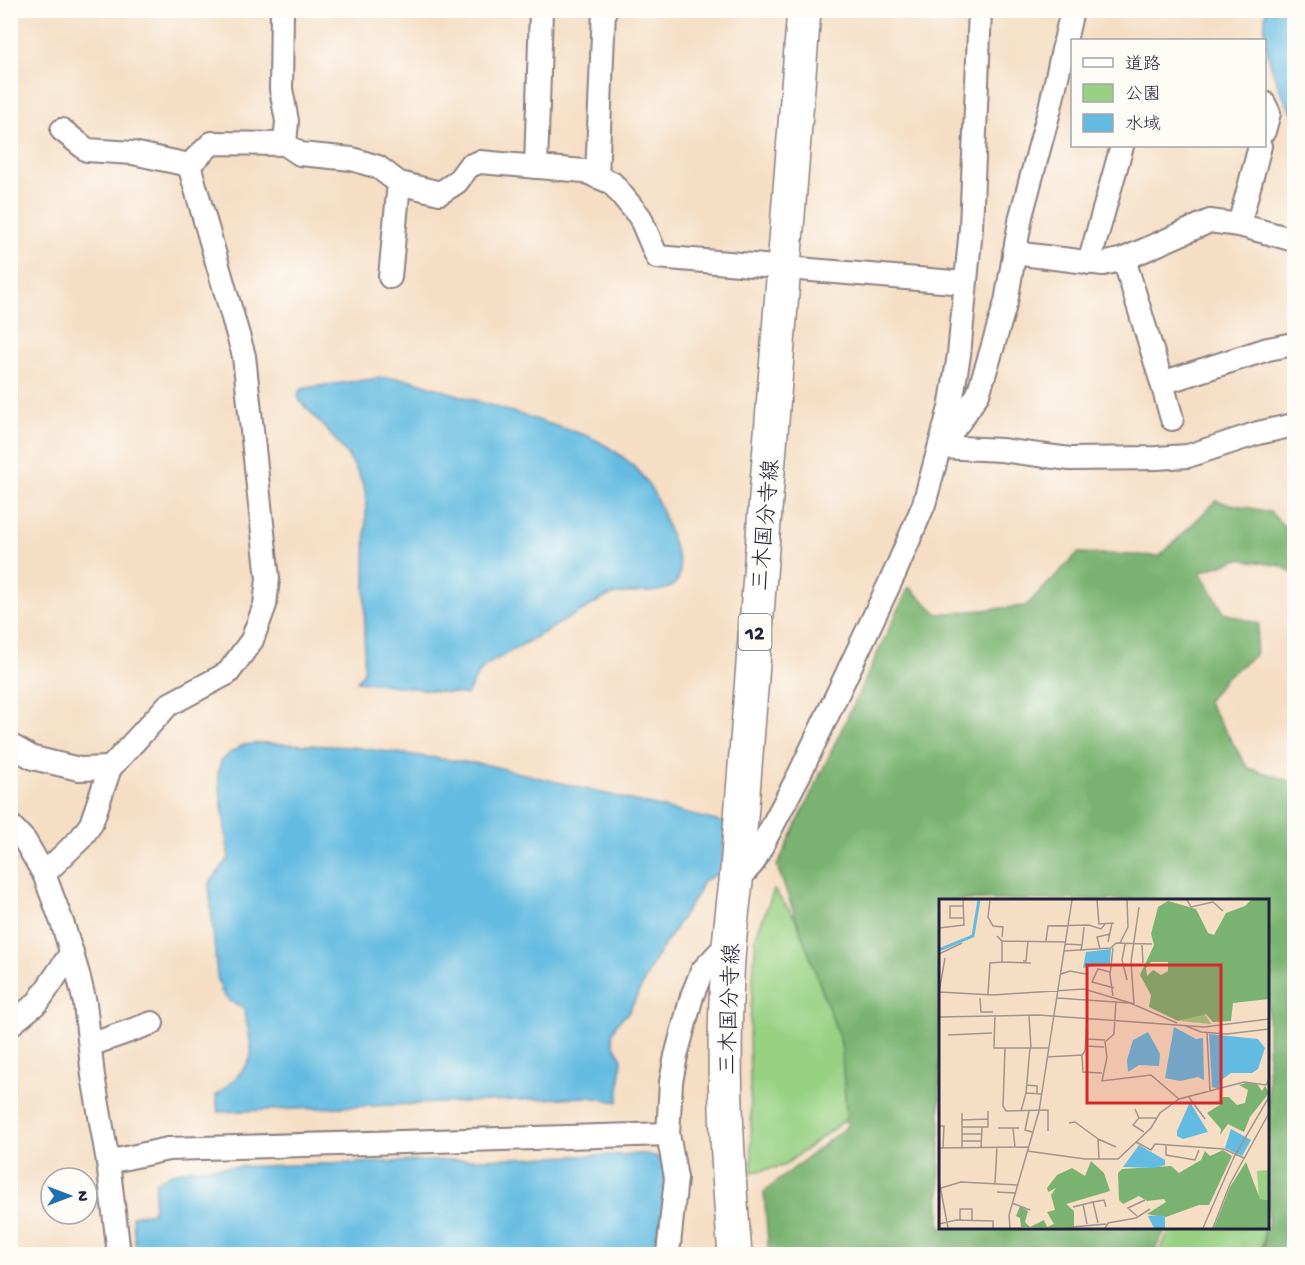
<svg xmlns="http://www.w3.org/2000/svg" width="1305" height="1265" viewBox="0 0 1305 1265" font-family="'Gochi Hand','Klee One',sans-serif">
<style>
.green{fill:#99d183;stroke:#5e7a5f;stroke-width:1.5}
.forest{fill:#7ab371;stroke:#4e6a56;stroke-width:1.5}
.water{fill:#64bbe1;stroke:#436e8e;stroke-width:1.5}
.lines{fill:none;stroke-linecap:round;stroke-linejoin:round}
.minor-casing{stroke:#8c8080;stroke-width:26}
.primary-casing{stroke:#8c8080;stroke-width:36}
.minor{stroke:#fff;stroke-width:22}
.primary{stroke:#fff;stroke-width:33}
.labels{text-anchor:middle;stroke-width:4.5;stroke-linejoin:round;paint-order:stroke}
.shield{fill:#fdfcf7;stroke:#646373;stroke-width:1.5}
.shield-label{font-size:21px;font-weight:bold;fill:#22223b}
.street-label{font-size:22px;fill:#22223b;stroke:#fdfcf7}
.inset-river{fill:none;stroke:#64bbe1;stroke-width:3}
.inset-road{fill:none;stroke:#a1938d;stroke-width:1.5}
.view{fill:#d62828;fill-opacity:0.15;stroke:#d62828;stroke-width:3}
.inset-edge{fill:none;stroke:#22223b;stroke-width:3}
</style>
<rect width="100%" height="100%" fill="#fdfcf7"/>
<filter id="ink" filterUnits="userSpaceOnUse"><feTurbulence type="fractalNoise" baseFrequency=".0167" numOctaves="2"/><feDisplacementMap in="SourceGraphic" scale="12" xChannelSelector="R" yChannelSelector="G"/><feConvolveMatrix kernelMatrix="1 2 1 2 8 2 1 2 1" color-interpolation-filters="sRGB"/></filter>
<filter id="wash" filterUnits="userSpaceOnUse"><feTurbulence type="fractalNoise" baseFrequency=".008" numOctaves="4" result="noise"/><feDisplacementMap in="SourceGraphic" scale="24" xChannelSelector="R" yChannelSelector="G"/><feGaussianBlur stdDeviation="1.35" result="paint"/><feColorMatrix in="noise" values="0 0 0 0 0 0 0 0 0 0 0 0 0 0 0 0 0 1.4 0 .05"/><feComposite in="paint" operator="in"/></filter>
<g filter="url(#wash)">
<rect width="100%" height="100%" fill="#f5dec4"/>
<g class="green">
<polygon points="774,890 804,930 846,1048 846,1119 783,1166 752,1172 749,1036 756,936"/>
<polygon points="1272,1222 1258,1254 1158,1254 1171,1228 1268,1228"/>
</g>
<polygon class="forest" points="1216,501 1270,512 1294,536 1294,574 1282,566 1239,559 1200,572 1224,613 1259,624 1255,655 1226,677 1207,701 1248,768 1294,782 1294,1254 1262,1254 1264,1241 1264,1228 1268,1228 1268,900 940,900 940,1228 1166,1228 1153,1254 769,1254 764,1192 847,1126 841,1043 777,866 909,587 938,614 1026,606 1078,553 1160,556"/>
<g class="water">
<path d="M1266 11H1294V115C1276 88 1260 44 1266 11Z"/>
<path d="M379 378H395L411 380 588 436C613 448 638 465 652 490 664 511 671 538 679 561 687 600 642 590 618 594 614 594 609 596 604 598L485 666 477 676 467 695 357 681 364 672 366 494C356 456 326 430 300 401L298 395 299 391 305 388Z"/>
<path d="M263 743 352 747 488 765 725 823 722 869 714 876 703 881 698 893 655 959 629 1012 617 1023 612 1034 614 1045 622 1059 618 1102 588 1097 218 1112 216 1096C226 1086 248 1069 251 1056 253 1043 245 1020 243 1007L229 1001 222 992 217 976 209 884 229 858 218 774 221 761 231 752 243 745Z"/>
<path d="M643 1154C654 1155 659 1156 666 1165L659 1254H192L169 1247 136 1248 132 1216 153 1212 156 1182 172 1173 193 1168Z"/>
</g>
</g>
<g filter="url(#ink)">
<g class="lines">
<defs>
<g id="minor">
<polyline points="282,10 281,89 287,121 285,144"/>
<polyline points="1072,10 1050,108 1021,216 1006,302 989,359 978,394 962,418 940,447 1001,450 1070,459 1156,458 1188,456 1258,433 1294,425"/>
<polyline points="1264,103 1269,113 1264,131"/>
<polyline points="62,130 87,150 133,153 189,165"/>
<polyline points="536,167 541,10"/>
<polyline points="597,177 604,10"/>
<polyline points="1239,225 1260,146"/>
<polyline points="1014,253 1103,264 1124,259 1210,221 1239,225 1294,240"/>
<polyline points="1124,259 1162,383 1172,419"/>
<polyline points="1089,263 1122,146"/>
<polyline points="390,277 399,183"/>
<polyline points="1162,383 1268,349 1294,344"/>
<polyline points="10,745 33,758 79,769 110,768"/>
<polyline points="10,825 25,841 44,874 63,925 78,974 85,1003 93,1076 108,1162 119,1254"/>
<polyline points="44,874 81,838 91,824 110,768 168,705 228,673 252,640 265,605 268,579 244,356 189,165 212,143 285,144 300,154 352,159 378,167 399,183 440,193 457,182 469,166 480,162 584,171 612,183 640,217 657,257 965,283"/>
<polyline points="736,882 753,863 800,773 896,570 924,504 950,408 959,355 971,228 980,10"/>
<polyline points="10,1025 38,1002 72,952"/>
<polyline points="90,1045 152,1023"/>
<polyline points="108,1162 168,1149 668,1134"/>
<polyline points="668,1254 676,1178 668,1134 671,1082 676,1056 692,996 702,971 729,942"/>
</g>
<path id="primary" d="M735 1254C727 1163 722 1070 727 978 728 946 732 914 736 882L804 10"/>
</defs>
<use href="#minor" class="minor-casing"/>
<use href="#primary" class="primary-casing"/>
<use href="#minor" class="minor"/>
<use href="#primary" class="primary"/>
</g>
</g>
<g class="labels">
<rect class="shield" x="738.5" y="614" width="33" height="36" rx="4.5"/>
<g class="shield-label">
<text x="755" y="639">12</text>
</g>
<g class="street-label">
<text transform="translate(764 525) rotate(-85)" y="8">三木国分寺線</text>
<text transform="translate(728 1009) rotate(-88)" y="8">三木国分寺線</text>
</g>
</g>
<g transform="translate(939 899)">
<rect width="330" height="330" fill="#f5dec4"/>
<path d="M259 115H266L272 125 242 122ZM330 271V301L320 300 318 272Z" fill="#99d183"/>
<path d="M312 1H330V100L294 104 292 122 274 123 267 115 239 122 210 108 212 96 201 76 215 46 212 35 219 8 229 2 257 10 269 34 275 36 287 14 306 7ZM212 63H229V72L222 76 214 71 208 77 207 69ZM307 184 318 185 323 192 326 187 330 194 311 218 305 233 289 225 281 236 282 230 268 214 282 205 284 198H290L298 206 306 204 309 191 300 186ZM284 251 293 257 270 306H260L227 318 208 315 227 303 225 300 208 302 200 297 184 305 180 301 179 274 183 270 232 267 240 274 262 261 266 252 271 257ZM152 262 165 274 171 292 127 305 135 312V329L82 328 81 319 77 317 81 307 89 312 86 323 91 328 105 321 108 328 115 325 108 313 116 311 112 296 117 289 109 293 108 289 118 276 133 269 146 277ZM307 263 321 300 330 301V329H275L291 288Z" fill="#7ab371" fill-rule="evenodd"/>
<path d="M172 50 171 65 144 69 147 53ZM235 128 257 140 264 139 265 181 259 178 241 182 226 179ZM209 133 221 155 220 167 200 166 189 173 188 161 194 141ZM270 135 319 140 326 149 319 170 313 174H292L281 182 280 190 273 188ZM251 203 269 233 244 240 238 237V232ZM292 230 312 241 303 257 286 249ZM200 246 226 261V266L216 269 184 268ZM221 316 226 318V329H215L209 317Z" fill="#64bbe1"/>
<path class="inset-river" d="M0 51 34 37 40 1"/>
<path class="inset-road" d="M51 1 49 18 54 27 64 28 63 38M158 1 160 25 175 24M248 1 252 8 274 3 284 12M25 7H11V19H25M0 29 25 26 24 1M58 37 63 42 126 43M63 42V63L92 64M107 42 109 27 150 26 162 30 167 24M169 43 173 24M181 44 189 28 188 1M126 45 143 46 142 51M186 45 183 61 188 81M143 46 145 28M203 46 204 64M174 49 171 76 174 97M161 50 158 38 171 35M125 52 172 49 177 44 213 45M0 55 23 44M84 62H87L89 42M171 73 159 70 153 83 175 89M122 75 131 72 147 75M0 93 54 96 145 90 195 105 192 63 200 8M0 93 6 59M49 95 51 64 63 63M41 99 42 113H54M118 99 191 104 238 124M177 102 175 135 166 143 168 158 163 182 212 176 240 200M56 116 55 149H110M90 116 92 149M0 118 99 116 265 128 330 120M247 127 262 133 288 135 330 130M268 134 271 193M9 136 53 134M147 140 166 141M147 147 165 148M66 149 64 207 67 212 109 211V232M91 149 87 194 102 195M143 156 146 152 148 119M108 158 143 156 144 173 163 174M87 186 98 187V194M249 197 266 220M196 210 200 219H218M82 212 87 194M90 212 86 231 93 233M23 214V250M200 219 194 226 205 233M23 221 49 220M130 224 136 223 159 240M0 227H5L4 249M23 228H43M59 229H80M74 229 76 248M23 235H42M23 242H42M197 243 212 251 216 245 285 250 305 259M227 247V256L256 261 260 251M0 249 89 248M42 249 43 228H49V212M88 252 146 260H179L212 229 221 214 240 200 305 183 327 186 330 180M160 260 159 240 177 248M0 281 9 329M56 284 58 248M2 289 22 283 78 286M58 293 76 294M154 303 165 301 167 308M73 304 91 311M144 305 148 325M134 308 154 303 159 324M198 317 189 309 206 301M21 321V310H33V322M0 325 17 321 54 322V329M133 328 167 325M71 329 70 316 100 212 133 1M166 329 169 324 197 319 211 310M264 329 295 258 330 198M274 329 291 285 330 214"/>
<path class="view" d="M148 66H282V204H148Z"/>
<rect width="330" height="330" class="inset-edge"/>
</g>
<rect width="1305" height="1265" fill="none" stroke="#fdfcf7" stroke-width="36"/>
<rect x="1071" y="39" width="195" height="108" fill="#fdfcf7" stroke="#a5a5ac" stroke-width="1.5"/>
<rect x="1083" y="58" width="30" height="9" fill="#ffffff" stroke="#a5a5ac" stroke-width="1.5"/>
<text x="1125" y="69" font-size="18" fill="#22223b">道路</text>
<rect x="1083" y="84" width="30" height="18" fill="#99d183" stroke="#a5a5ac" stroke-width="1.5"/>
<text x="1125" y="99" font-size="18" fill="#22223b">公園</text>
<rect x="1083" y="114" width="30" height="18" fill="#64bbe1" stroke="#a5a5ac" stroke-width="1.5"/>
<text x="1125" y="129" font-size="18" fill="#22223b">水域</text>
<g transform="translate(69 1196) rotate(90)"><circle r="28" fill="#fdfcf7" stroke="#a5a5ac" stroke-width="1.5"/>
<path d="M0-4.5L10 22L0 15L-10 22Z" fill="#1f6fb2"/>
<text y="-9" font-size="16" font-weight="bold" text-anchor="middle" fill="#22223b">N</text>
</g>
</svg>
